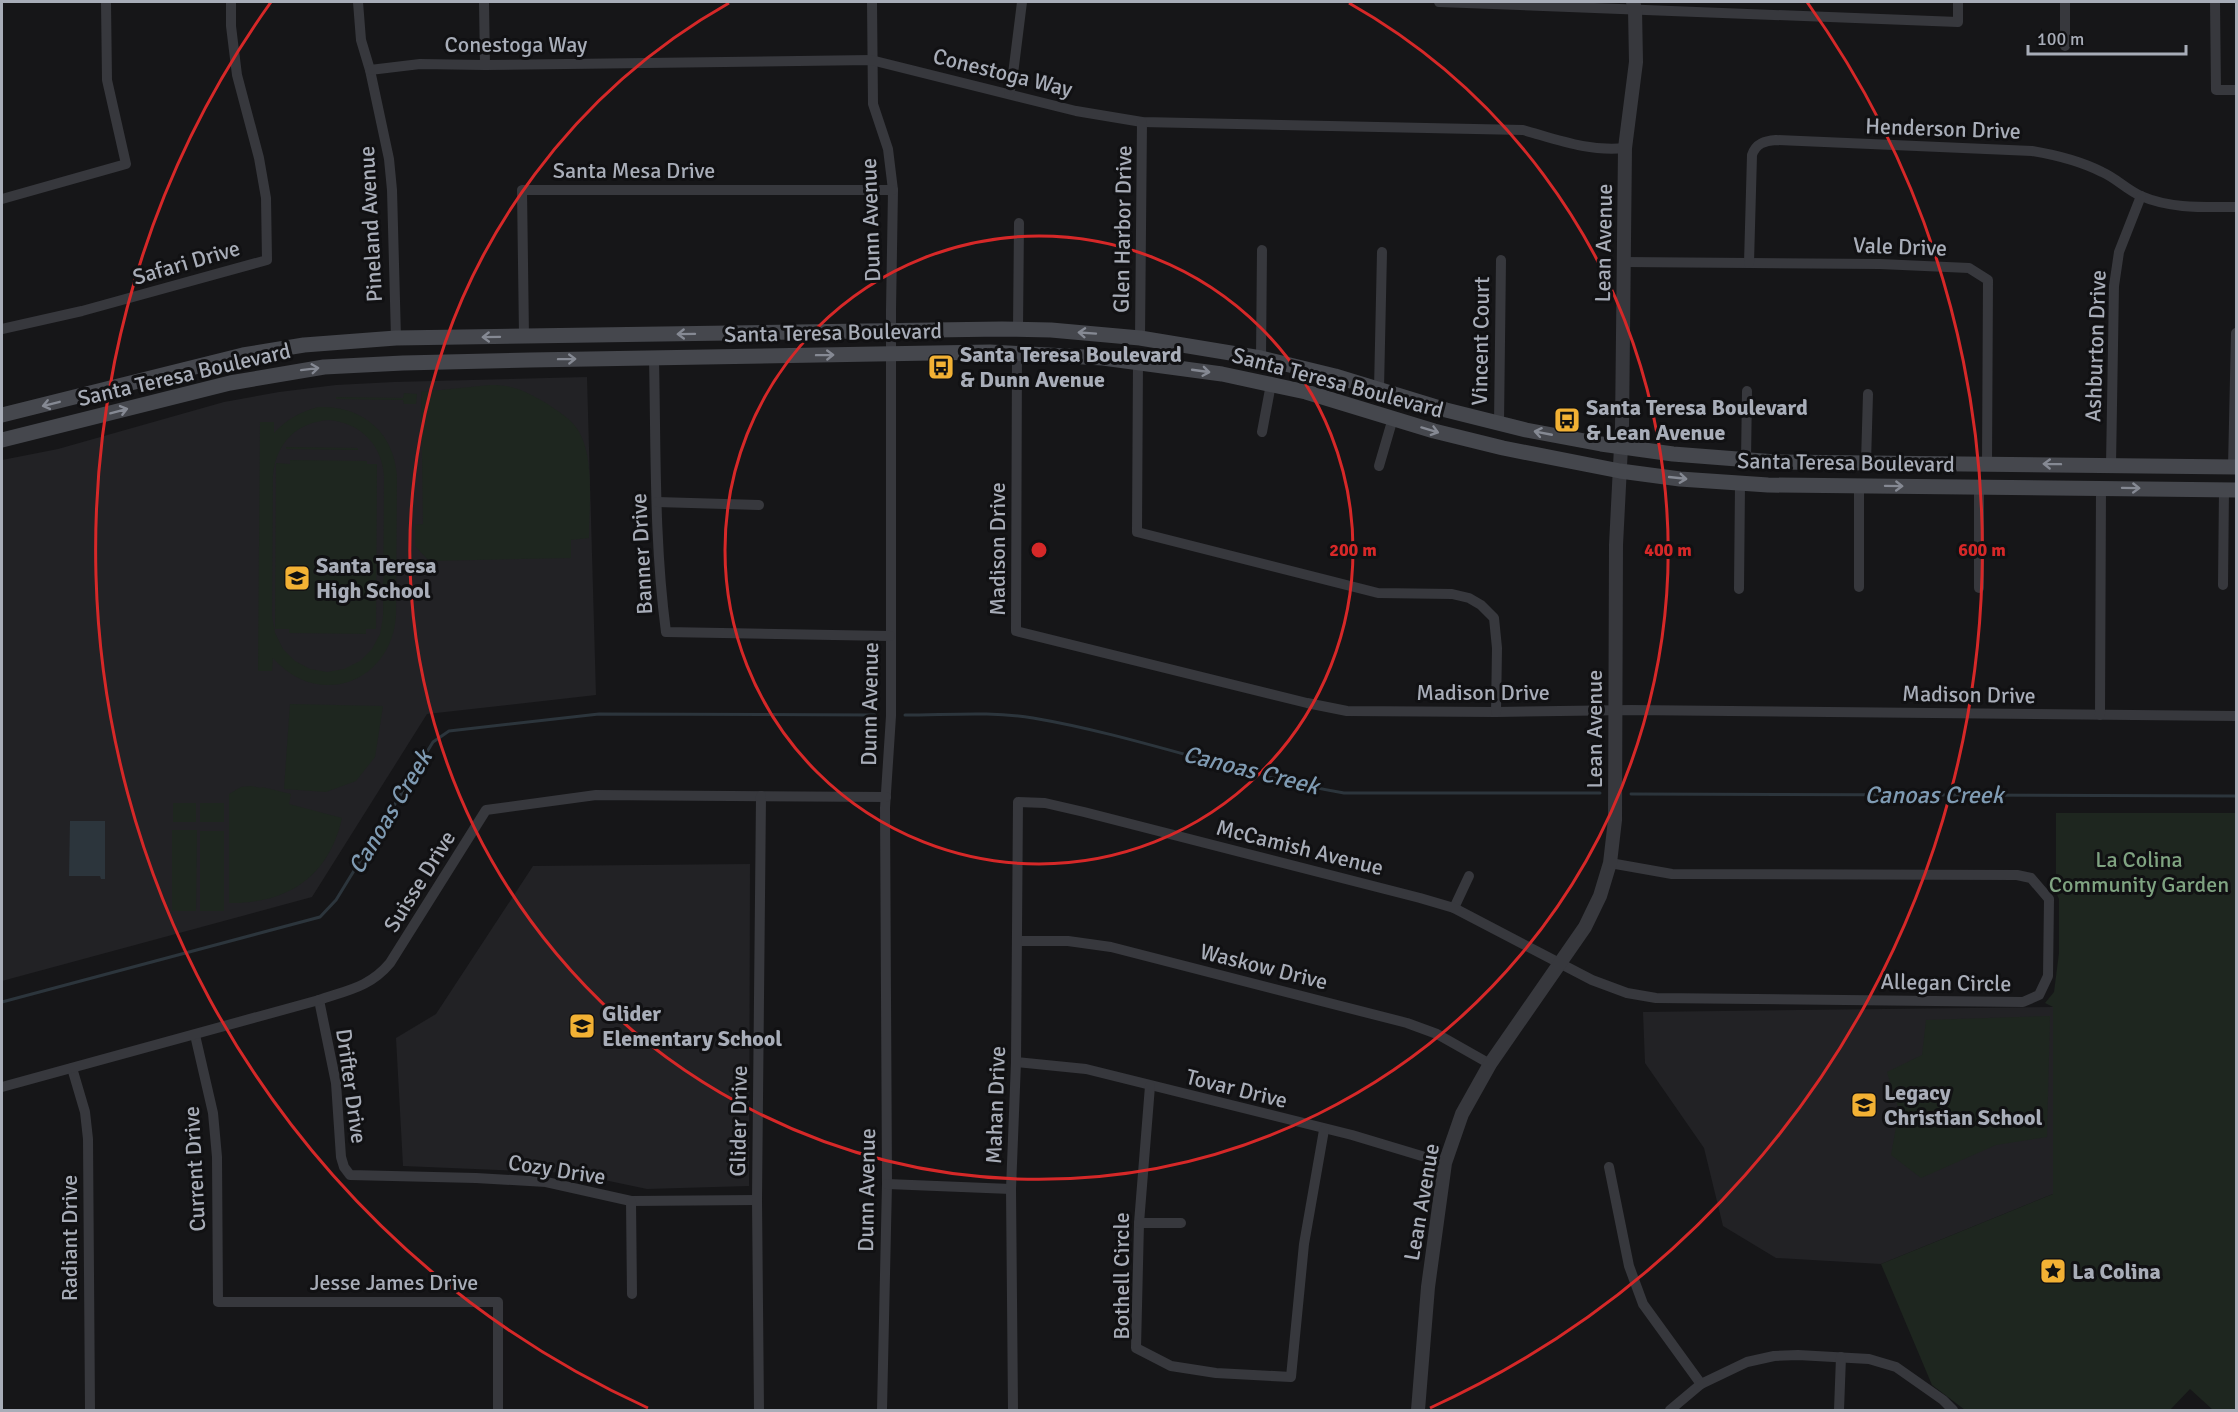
<svg xmlns="http://www.w3.org/2000/svg" width="2238" height="1412" viewBox="0 0 2238 1412" font-family="Signika,sans-serif">
<style>
.built{fill:#222225}
.green{fill:#1e261f;fill-rule:evenodd}
.water{fill:#2c353c}
.lines{fill:none;stroke-linecap:round;stroke-linejoin:round}
.stream{stroke:#2c353c;stroke-width:3}
.minor{stroke:#37383d;stroke-width:10}
.tertiary{stroke:#37383d;stroke-width:14}
.secondary{stroke:#45474d;stroke-width:15}
.oneway{stroke:#858993}
.ring{fill:none;stroke:#d62828;stroke-width:3}
.labels{text-anchor:middle;stroke-width:6;stroke-linejoin:round;paint-order:stroke}
.street-label{font-size:22px;fill:#a8adb8;stroke:#111113}
.poi-label{font-size:22px;font-weight:bold;fill:#a8adb8;stroke:#111113;text-anchor:start}
.park-label{font-size:22px;fill:#7fa381;stroke:#111113}
.water-label{font-size:24px;font-style:italic;fill:#7f9bb3;stroke:#111113}
.centre{fill:#d62828;stroke:#111113;stroke-width:3}
.ring-label{font-size:18px;text-anchor:middle;font-weight:bold;fill:#d62828;stroke:#111113;stroke-width:6;stroke-linejoin:round;paint-order:stroke}
</style>
<rect width="100%" height="100%" fill="#161618"/>
<g class="built">
<polygon points="587,377 596,695 427,714 312,897 2,981 2,460 58,449 224,402 279,392 336,385 394,382"/>
<polygon points="750,864 749,1186 647,1189 571,1173 403,1166 396,1038 436,1014 533,866"/>
<polygon points="2053,1007 2053,1194 1881,1264 1776,1258 1723,1226 1704,1148 1645,1063 1643,1012"/>
</g>
<g class="green">
<path d="M490 385C515 385 525 391 546 403 556 410 567 416 575 426 596 452 589 506 589 538L571 540V558L429 561 415 546V525L423 524 421 392Z"/>
<polygon points="404,393 417,394 416,404 404,404 403,400 336,399 336,397 403,398"/>
<path d="M318 407C362 405 394 432 397 476L396 617C390 684 317 709 273 658L272 671H258L260 422H274V433C287 419 300 412 318 407ZM329 420C360 423 382 444 384 476L383 617 380 634 372 649 360 661 344 669 327 672 310 669 295 661 283 649 275 633 272 616 273 475C276 443 297 422 329 420Z"/>
<polygon points="286,447 358,448 358,450 286,449"/>
<polygon points="290,460 367,461 367,464 377,464 376,629 366,629 366,634 289,633 289,629 275,629 276,463 290,464"/>
<polygon points="290,704 383,706 375,757 356,781 326,792 284,789"/>
<path d="M251 786 261 788 262 787 291 794 289 804 342 818C329 877 287 904 229 903V794L241 787Z"/>
<rect x="173" y="803" width="23" height="19"/>
<rect x="200" y="803" width="24" height="19"/>
<polygon points="2056,813 2236,813 2236,1410 2213,1410 2190,1389 2170,1410 1965,1410 1932,1385 1881,1264 2053,1194 2053,1007 2045,1003 2054,992 2059,953 2059,899 2051,882 2056,879"/>
<polygon points="172,830 197,830 196,911 172,911"/>
<rect x="200" y="831" width="24" height="80"/>
<polygon points="2050,1016 2047,1137 1996,1145 1921,1178 1891,1155 1899,1110 1887,1072 1922,1055 1926,1020"/>
</g>
<polygon class="water" points="70,821 105,821 105,879 101,879 100,876 69,876"/>
<g class="lines">
<g class="stream">
<path d="M905 715C947 715 992 711 1033 718 1139 736 1239 775 1344 793H1600"/>
<polyline points="1631,794 2236,796"/>
<polyline points="2,1002 320,917 336,900 433,742 449,731 599,714 875,715"/>
</g>
<g class="minor">
<polyline points="358,2 361,40 370,70 389,159 392,190 396,338"/>
<polyline points="484,2 485,65"/>
<polyline points="872,2 873,104 888,149 893,190 891,310 891,716 885,808 887,1184 882,1410"/>
<polyline points="1439,2 1958,22 1958,2"/>
<polyline points="2215,2 2216,90 2236,90"/>
<polyline points="2065,46 2065,2"/>
<path d="M370 70 420 64 485 65 871 60 1076 111 1142 122 1523 130C1556 139 1589 152 1625 148"/>
<polyline points="1009,93 1012,82 1022,2"/>
<polyline points="2,199 126,164 107,80 106,2"/>
<polyline points="1624,262 1880,264 1969,268 1988,280 1987,464"/>
<path d="M1749 263 1752 155C1756 143 1765 141 1776 140L2032 151C2056 155 2080 161 2102 172 2116 178 2127 190 2141 196 2171 209 2205 207 2236 207"/>
<polyline points="2,329 82,311 267,260 266,198 259,158 237,75 231,26 231,2"/>
<polyline points="1018,329 1019,223"/>
<polyline points="524,336 522,190 893,190"/>
<polyline points="1140,338 1142,122"/>
<polyline points="1017,353 1016,631 1307,703 1347,711 1496,712 1631,710 2236,716"/>
<path d="M654 358C656 449 654 542 666 632L890 636"/>
<polyline points="1261,358 1262,250"/>
<polyline points="1138,361 1137,532 1378,593 1452,594 1469,598 1481,605 1494,618 1497,648 1496,712"/>
<polyline points="1379,389 1382,252"/>
<polyline points="1499,423 1501,260"/>
<polyline points="1262,432 1271,384"/>
<polyline points="1746,460 1747,391"/>
<polyline points="1866,462 1868,394"/>
<polyline points="2111,465 2114,286 2119,252 2141,196"/>
<polyline points="1379,466 1393,418"/>
<polyline points="2233,467 2236,333"/>
<polyline points="1979,487 1979,588"/>
<polyline points="657,502 759,505"/>
<polyline points="2223,585 2224,489"/>
<polyline points="1859,587 1859,486"/>
<polyline points="1739,589 1740,484"/>
<polyline points="2100,715 2101,488"/>
<polyline points="1454,908 1469,876"/>
<polyline points="1018,941 1068,941 1111,947 1407,1023 1437,1034 1490,1064"/>
<polyline points="319,1000 336,1083 341,1157 344,1167 350,1175 476,1178 546,1182 631,1201 757,1200"/>
<polyline points="195,1035 213,1113 217,1157 218,1302 498,1302 498,1410"/>
<polyline points="1016,1062 1086,1069 1352,1135 1445,1163"/>
<polyline points="72,1068 85,1112 88,1139 90,1410"/>
<polyline points="1150,1086 1139,1223 1136,1348 1171,1366 1216,1373 1291,1377 1304,1244 1324,1130"/>
<path d="M2 1087 319 1000C348 990 370 987 390 963L486 810 596 795 886 797"/>
<polyline points="1609,1167 1629,1266 1643,1304 1701,1384"/>
<polyline points="887,1184 1011,1189"/>
<polyline points="631,1201 632,1294"/>
<polyline points="1139,1223 1181,1223"/>
<polyline points="759,1410 757,1200 761,796"/>
<polyline points="1013,1410 1011,1189 1016,1062 1018,802 1045,803 1084,812 1420,898 1454,908 1592,980 1627,993 1656,998 2023,1002 2039,995 2048,976 2049,899 2031,878 2017,875 1672,874 1610,863"/>
<polyline points="1670,1410 1701,1384 1747,1362 1774,1356 1798,1355 1869,1359 1896,1367 1943,1400 1953,1410"/>
<polyline points="1839,1410 1841,1357"/>
</g>
<polyline class="tertiary" points="1418,1410 1428,1287 1445,1163 1462,1114 1490,1064 1585,927 1600,896 1610,863 1615,820 1616,545 1622,427 1625,148 1636,62 1635,9 1633,2"/>
<g class="secondary">
<polyline points="2,415 243,355 304,345 396,338 1002,329 1051,330 1140,338 1261,358 1335,376 1446,410 1526,430 1601,444 1673,454 1776,462 2236,467"/>
<polyline points="2,440 230,383 324,367 403,363 530,360 990,352 1103,358 1222,374 1306,392 1434,431 1503,448 1620,471 1680,479 1768,485 2236,490"/>
</g>
</g>
<defs><path id="oneway-shaft" d="M-6 0H5M1.5-3L5.5 0L1.5 3" fill="none" stroke-width="1.6" stroke-linecap="round" stroke-linejoin="round" transform="scale(1.5)"/></defs>
<g class="oneway">
<use href="#oneway-shaft" transform="translate(1087 333) rotate(-176)"/>
<use href="#oneway-shaft" transform="translate(686 334) rotate(179)"/>
<use href="#oneway-shaft" transform="translate(491 337) rotate(179)"/>
<use href="#oneway-shaft" transform="translate(825 355) rotate(-1)"/>
<use href="#oneway-shaft" transform="translate(567 359) rotate(-1)"/>
<use href="#oneway-shaft" transform="translate(310 369) rotate(-7)"/>
<use href="#oneway-shaft" transform="translate(1201 371) rotate(8)"/>
<use href="#oneway-shaft" transform="translate(51 404) rotate(166)"/>
<use href="#oneway-shaft" transform="translate(119 411) rotate(-15)"/>
<use href="#oneway-shaft" transform="translate(1430 430) rotate(17)"/>
<use href="#oneway-shaft" transform="translate(1543 433) rotate(-169)"/>
<use href="#oneway-shaft" transform="translate(2052 464) rotate(-179)"/>
<use href="#oneway-shaft" transform="translate(1678 478) rotate(6)"/>
<use href="#oneway-shaft" transform="translate(1894 486) rotate(1)"/>
<use href="#oneway-shaft" transform="translate(2131 488) rotate(1)"/>
</g>
<g class="ring">
<circle cx="1039" cy="550" r="314"/>
<path d="M1349 3A629 629 0 1 1 729 3"/>
<path d="M648 1408A943 943 0 0 1 271 2M1807 2A943 943 0 0 1 1430 1408"/>
</g>
<defs>
<symbol id="bus-square" viewBox="-11 -11 22 22"><rect x="-9" y="-9" width="18" height="18" rx="4" fill="#f2b134" stroke="#111113"/><path d="M-5-6H5V4H4V6H2V4H-2V6H-4V4H-5ZM-3.5-4V0h7V-4ZM-3.5 1.2v1.5H-2V1.2ZM2 1.2v1.5H3.5V1.2Z" fill="#111"/></symbol>
<symbol id="school-square" viewBox="-11 -11 22 22"><rect x="-9" y="-9" width="18" height="18" rx="4" fill="#f2b134" stroke="#111113"/><path d="M0-5L7-2L0 1L-7-2ZM-4 1L0 2.5L4 1V4Q0 6-4 4Z" fill="#111"/></symbol>
<symbol id="sight-square" viewBox="-11 -11 22 22"><rect x="-9" y="-9" width="18" height="18" rx="4" fill="#f2b134" stroke="#111113"/><path d="M0-6L1.8-2.2L6-1.7L2.9 1.2L3.7 5.4L0 3.3L-3.7 5.4L-2.9 1.2L-6-1.7L-1.8-2.2Z" fill="#111"/></symbol>
</defs>
<g fill-rule="evenodd">
<use href="#bus-square" x="926" y="352" width="30" height="30"/>
<use href="#bus-square" x="1552" y="405" width="30" height="30"/>
<use href="#school-square" x="282" y="563" width="30" height="30"/>
<use href="#school-square" x="567" y="1011" width="30" height="30"/>
<use href="#school-square" x="1849" y="1090" width="30" height="30"/>
<use href="#sight-square" x="2038" y="1256" width="30" height="30"/>
</g>
<g class="labels">
<g class="street-label">
<text x="516" y="52">Conestoga Way</text>
<text transform="translate(1003 72) rotate(14)" y="8">Conestoga Way</text>
<text transform="translate(1943 128) rotate(2)" y="8">Henderson Drive</text>
<text x="634" y="178">Santa Mesa Drive</text>
<text transform="translate(870 220) rotate(-92)" y="8">Dunn Avenue</text>
<text transform="translate(370 224) rotate(-93)" y="8">Pineland Avenue</text>
<text transform="translate(1122 229) rotate(-89)" y="8">Glen Harbor Drive</text>
<text transform="translate(1603 243) rotate(-89)" y="8">Lean Avenue</text>
<text transform="translate(1900 246) rotate(2)" y="8">Vale Drive</text>
<text transform="translate(186 262) rotate(-16)" y="8">Safari Drive</text>
<text transform="translate(833 332) rotate(-1)" y="8">Santa Teresa Boulevard</text>
<text transform="translate(1480 341) rotate(-89)" y="8">Vincent Court</text>
<text transform="translate(2095 346) rotate(-88)" y="8">Ashburton Drive</text>
<text transform="translate(184 374) rotate(-13)" y="8">Santa Teresa Boulevard</text>
<text transform="translate(1338 382) rotate(15)" y="8">Santa Teresa Boulevard</text>
<text transform="translate(1846 462) rotate(1)" y="8">Santa Teresa Boulevard</text>
<text transform="translate(997 549) rotate(-90)" y="8">Madison Drive</text>
<text transform="translate(641 554) rotate(-93)" y="8">Banner Drive</text>
<text x="1483" y="700">Madison Drive</text>
<text transform="translate(1969 694) rotate(1)" y="8">Madison Drive</text>
<text transform="translate(869 704) rotate(-89)" y="8">Dunn Avenue</text>
<text transform="translate(1594 729) rotate(-90)" y="8">Lean Avenue</text>
<text transform="translate(1300 847) rotate(14)" y="8">McCamish Avenue</text>
<text transform="translate(419 881) rotate(-58)" y="8">Suisse Drive</text>
<text transform="translate(1264 966) rotate(14)" y="8">Waskow Drive</text>
<text transform="translate(1946 982) rotate(1)" y="8">Allegan Circle</text>
<text transform="translate(352 1086) rotate(82)" y="8">Drifter Drive</text>
<text transform="translate(1237 1088) rotate(14)" y="8">Tovar Drive</text>
<text transform="translate(995 1105) rotate(-88)" y="8">Mahan Drive</text>
<text transform="translate(738 1121) rotate(-89)" y="8">Glider Drive</text>
<text transform="translate(194 1169) rotate(-93)" y="8">Current Drive</text>
<text transform="translate(557 1169) rotate(9)" y="8">Cozy Drive</text>
<text transform="translate(866 1190) rotate(-89)" y="8">Dunn Avenue</text>
<text transform="translate(1421 1202) rotate(-80)" y="8">Lean Avenue</text>
<text transform="translate(69 1238) rotate(-90)" y="8">Radiant Drive</text>
<text transform="translate(1121 1276) rotate(-90)" y="8">Bothell Circle</text>
<text x="394" y="1290">Jesse James Drive</text>
</g>
<g class="poi-label">
<text x="960" y="362">Santa Teresa Boulevard<tspan x="960" dy="25">&amp; Dunn Avenue</tspan></text>
<text x="1586" y="415">Santa Teresa Boulevard<tspan x="1586" dy="25">&amp; Lean Avenue</tspan></text>
<text x="316" y="573">Santa Teresa<tspan x="316" dy="25">High School</tspan></text>
<text x="602" y="1021">Glider<tspan x="602" dy="25">Elementary School</tspan></text>
<text x="1884" y="1100">Legacy<tspan x="1884" dy="25">Christian School</tspan></text>
<text x="2072" y="1279">La Colina</text>
</g>
<g class="park-label">
<text x="2139" y="867">La Colina<tspan x="2139" dy="25">Community Garden</tspan></text>
</g>
<g class="water-label">
<text transform="translate(1251 770) rotate(14)" y="8">Canoas Creek</text>
<text x="1934" y="803">Canoas Creek</text>
<text transform="translate(390 812) rotate(-59)" y="8">Canoas Creek</text>
</g>
</g>
<circle cx="1039" cy="550" r="9" class="centre"/>
<g class="ring-label">
<text x="1353" y="556">200 m</text>
<text x="1668" y="556">400 m</text>
<text x="1982" y="556">600 m</text>
</g>
<rect width="2238" height="1412" fill="none" stroke="#a8adb8" stroke-width="6"/>
<path d="M2028 45v9h158v-9" fill="none" stroke="#a8adb8" stroke-width="3"/>
<text x="2037" y="45" font-size="18" fill="#a8adb8" stroke="#111113" stroke-width="4.5" paint-order="stroke">100 m</text>
</svg>
